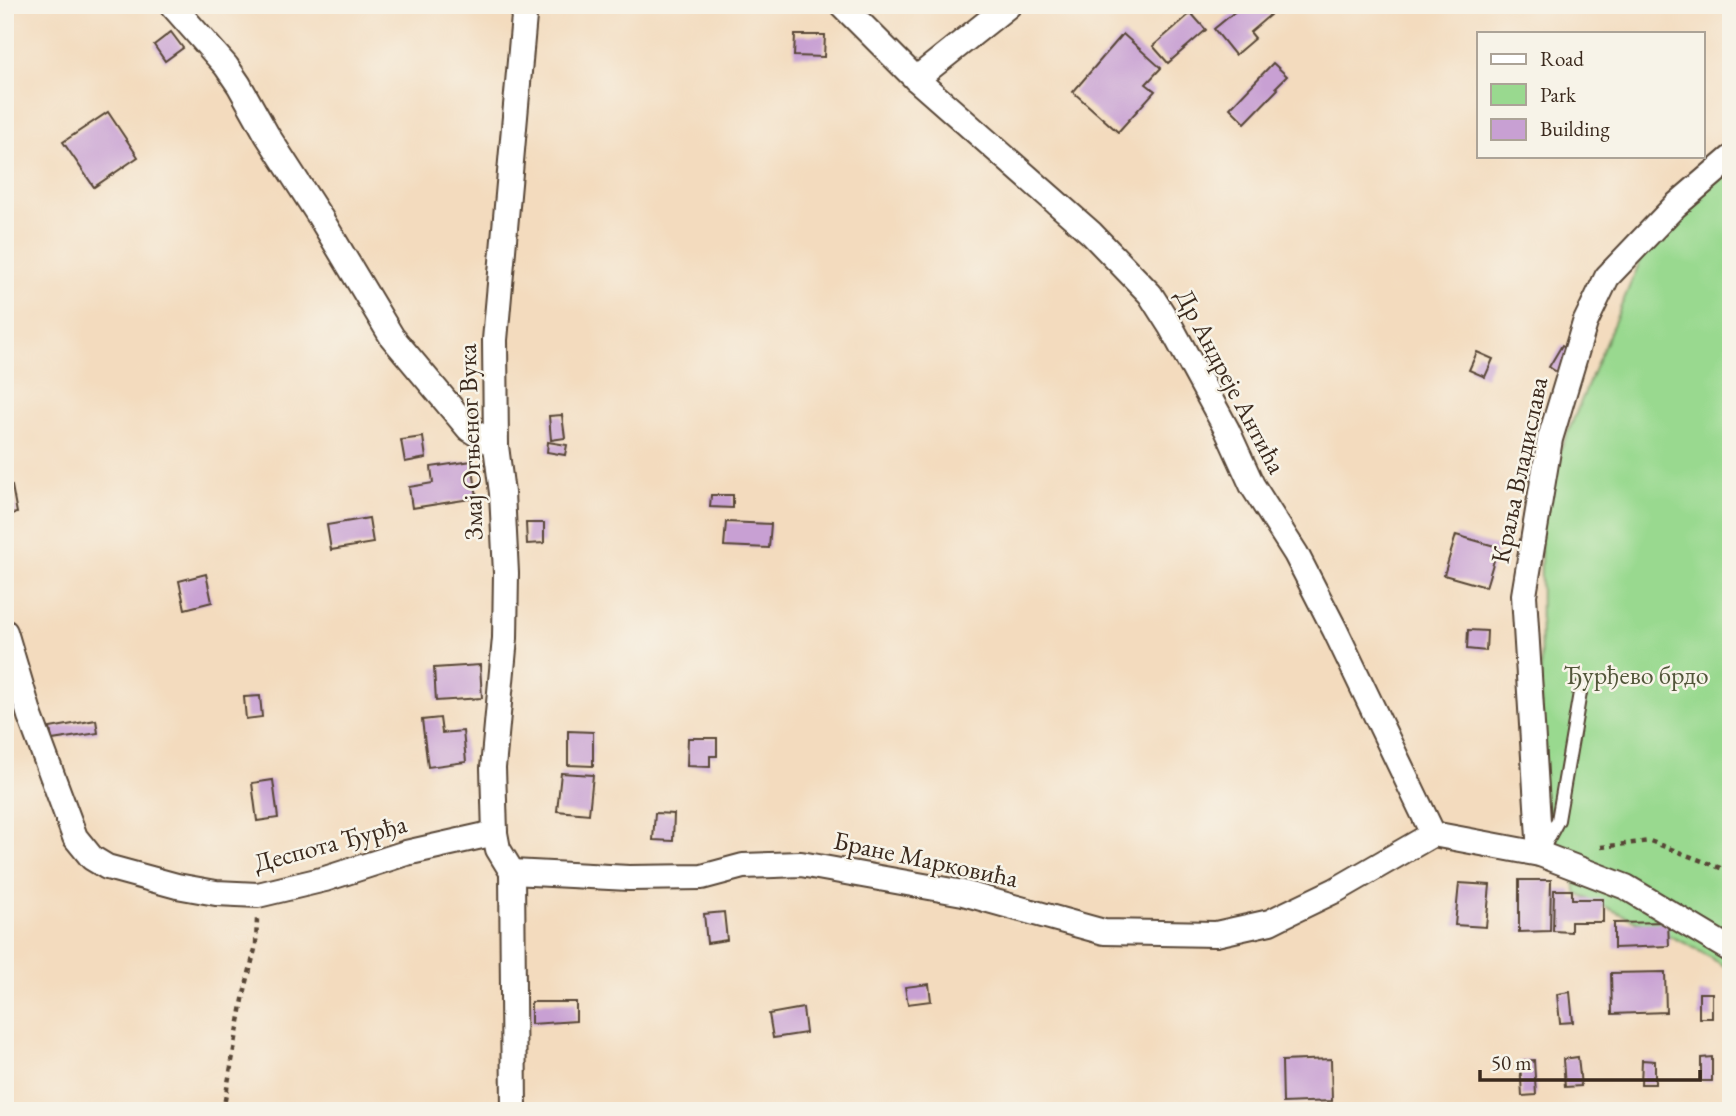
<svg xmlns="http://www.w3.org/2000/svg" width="1736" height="1116" viewBox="0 0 1736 1116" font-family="'EB Garamond',serif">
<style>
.green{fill:#99d98f;stroke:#6a8256;stroke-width:2}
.building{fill:#c8a0d3}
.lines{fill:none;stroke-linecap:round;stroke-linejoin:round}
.service-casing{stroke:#574536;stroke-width:16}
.minor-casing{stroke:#574536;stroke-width:28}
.path{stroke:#574536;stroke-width:4.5;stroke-dasharray:5 5;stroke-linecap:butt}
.service{stroke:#fff;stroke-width:12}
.minor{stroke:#fff;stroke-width:24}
.labels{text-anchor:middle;stroke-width:5;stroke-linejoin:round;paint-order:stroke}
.street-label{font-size:26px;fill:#3b2a1e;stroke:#f7f3e8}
.park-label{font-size:26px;fill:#52563a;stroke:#f7f3e8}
</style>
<rect width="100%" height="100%" fill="#f7f3e8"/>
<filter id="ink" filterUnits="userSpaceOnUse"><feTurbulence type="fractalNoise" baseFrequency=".0143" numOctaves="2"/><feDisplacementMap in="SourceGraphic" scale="14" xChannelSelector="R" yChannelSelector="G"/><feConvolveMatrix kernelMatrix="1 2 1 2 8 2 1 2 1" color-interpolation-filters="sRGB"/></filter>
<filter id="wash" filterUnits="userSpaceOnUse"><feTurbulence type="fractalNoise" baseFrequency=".00686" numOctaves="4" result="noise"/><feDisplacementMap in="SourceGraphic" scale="28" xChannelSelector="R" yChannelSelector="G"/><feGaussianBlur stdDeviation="1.57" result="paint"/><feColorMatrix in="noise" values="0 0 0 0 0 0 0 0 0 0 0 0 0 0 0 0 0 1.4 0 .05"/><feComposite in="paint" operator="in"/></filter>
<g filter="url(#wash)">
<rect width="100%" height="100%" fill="#f3dbbe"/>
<polygon class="green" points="1731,160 1731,970 1687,944 1577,894 1570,868 1540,854 1541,496 1654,228"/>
<g id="blocks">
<g class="building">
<polygon points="1243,5 1261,5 1270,15 1250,32 1255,38 1235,55 1214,29"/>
<polygon points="1191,13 1206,30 1168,63 1153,46"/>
<polygon points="171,32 183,48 165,61 154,45"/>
<polygon points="1123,34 1161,68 1146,84 1155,91 1118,132 1073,92"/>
<polygon points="795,35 825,35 824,57 794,56"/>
<polygon points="1273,63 1287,76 1276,87 1278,89 1245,123 1230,108"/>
<polygon points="108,112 138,157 94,187 63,142"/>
<polygon points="1562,345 1574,352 1560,374 1549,367"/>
<polygon points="1477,352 1493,359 1485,377 1469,370"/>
<polygon points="562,415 565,438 551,440 549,416"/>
<polygon points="423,437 426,458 405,462 401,440"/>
<polygon points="548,442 567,445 565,455 547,452"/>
<polygon points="472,461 477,498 412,508 409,487 433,483 431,467"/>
<polygon points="12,486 17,513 5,515 5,488"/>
<polygon points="711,495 733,495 733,508 710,507"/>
<polygon points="369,518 373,543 331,550 327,525"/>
<polygon points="726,522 771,524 769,548 724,546"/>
<polygon points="526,523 544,523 544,543 527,544"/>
<polygon points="1456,535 1498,547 1486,587 1444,575"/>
<polygon points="206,574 212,602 185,609 179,581"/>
<polygon points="1468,630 1487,631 1486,651 1467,649"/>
<polygon points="480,665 482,698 436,701 434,668"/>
<polygon points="260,696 262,717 246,719 244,697"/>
<polygon points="440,718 442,733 463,731 466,762 428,767 422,720"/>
<polygon points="96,720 98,733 52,740 50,728"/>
<polygon points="568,731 593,732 593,766 568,765"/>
<polygon points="688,738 717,738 717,756 710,756 710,767 687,766"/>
<polygon points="561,773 593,775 589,814 557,811"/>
<polygon points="273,780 278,818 257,821 252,783"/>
<polygon points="655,813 674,814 673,841 653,840"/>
<polygon points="1519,880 1551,880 1550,931 1519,932"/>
<polygon points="1459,883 1490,885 1486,927 1455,925"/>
<polygon points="1554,890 1572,890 1572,899 1603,899 1603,922 1571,922 1571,932 1553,931"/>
<polygon points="724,912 727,940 707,943 704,914"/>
<polygon points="1668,922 1669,946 1614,948 1614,923"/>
<polygon points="1665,972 1666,1012 1612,1014 1611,973"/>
<polygon points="929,984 931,1001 908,1004 905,987"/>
<polygon points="1570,992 1573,1022 1560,1023 1557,994"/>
<rect x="1699" y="993" width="13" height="25"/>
<polygon points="531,1002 576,1002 576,1021 531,1024"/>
<polygon points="803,1008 806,1033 773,1038 769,1014"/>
<polygon points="1578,1057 1581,1086 1565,1087 1563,1059"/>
<polygon points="1712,1057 1712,1081 1701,1081 1701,1058"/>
<polygon points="1331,1059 1332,1101 1283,1103 1282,1061"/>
<polygon points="1534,1060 1536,1095 1522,1096 1520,1061"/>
<polygon points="1642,1060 1655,1061 1655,1084 1641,1084"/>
</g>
</g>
</g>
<g filter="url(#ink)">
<use href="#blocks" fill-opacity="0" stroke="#574536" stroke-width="2"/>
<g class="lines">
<defs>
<polyline id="service" points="1543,848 1558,820 1581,687"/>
<g id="minor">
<polyline points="172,5 226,66 239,85 267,135 320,217 392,337 469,429 496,446"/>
<polyline points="842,5 916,79 1091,233 1150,294 1171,327 1227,430 1252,485 1296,554 1335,630 1433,834"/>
<polyline points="916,79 1009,5"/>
<polyline points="5,632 30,716 75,837 92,858 107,867 177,886 216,893 258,895 325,879 406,853 495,833"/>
<polyline points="1540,854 1524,595 1550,439 1585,323 1607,277 1675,206 1731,158"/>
<polyline points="512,872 629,878 702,877 743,866 801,864 963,893 1104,932 1216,934 1270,922 1280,917 1336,890 1433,834 1540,854 1626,887 1731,950"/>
<polyline points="512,872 498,849 495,833 493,768 505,638 506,573 502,493 496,446 495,340 525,5"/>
<polyline points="512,872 514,1111"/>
</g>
</defs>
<use href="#service" class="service-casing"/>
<use href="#minor" class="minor-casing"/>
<g class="path">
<polyline points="1601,847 1650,841 1731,872"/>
<polyline points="223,1111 244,994 256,945 257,919"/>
</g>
<use href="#service" class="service"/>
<use href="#minor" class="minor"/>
</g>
</g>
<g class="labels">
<g class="street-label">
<text transform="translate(1231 381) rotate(62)" y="9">Др Андреје Антића</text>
<text transform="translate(470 442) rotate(-92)" y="9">Змај Огњеног Вука</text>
<text transform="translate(1519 470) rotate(-78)" y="9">Краља Владислава</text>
<text transform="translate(330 843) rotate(-15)" y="9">Деспота Ђурђа</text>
<text transform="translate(926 859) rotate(12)" y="9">Бране Марковића</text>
</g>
<g class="park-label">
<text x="1636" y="684">Ђурђево брдо</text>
</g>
</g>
<rect width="1736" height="1116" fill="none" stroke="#f7f3e8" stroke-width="28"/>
<rect x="1477" y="32" width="228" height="126" fill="#f7f3e8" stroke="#aca397" stroke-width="2"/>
<rect x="1491" y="54" width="35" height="10" fill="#ffffff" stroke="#aca397" stroke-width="2"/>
<text x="1540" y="66" font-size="21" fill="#3b2a1e">Road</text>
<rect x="1491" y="84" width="35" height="21" fill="#99d98f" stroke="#aca397" stroke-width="2"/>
<text x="1540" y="102" font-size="21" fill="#3b2a1e">Park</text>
<rect x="1491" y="119" width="35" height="21" fill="#c8a0d3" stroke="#aca397" stroke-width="2"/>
<text x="1540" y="136" font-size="21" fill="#3b2a1e">Building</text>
<path d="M1480 1070v10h220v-10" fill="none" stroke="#3b2a1e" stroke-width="3.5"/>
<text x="1491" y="1070" font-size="21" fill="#3b2a1e" stroke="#f7f3e8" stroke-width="5" paint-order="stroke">50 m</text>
</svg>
